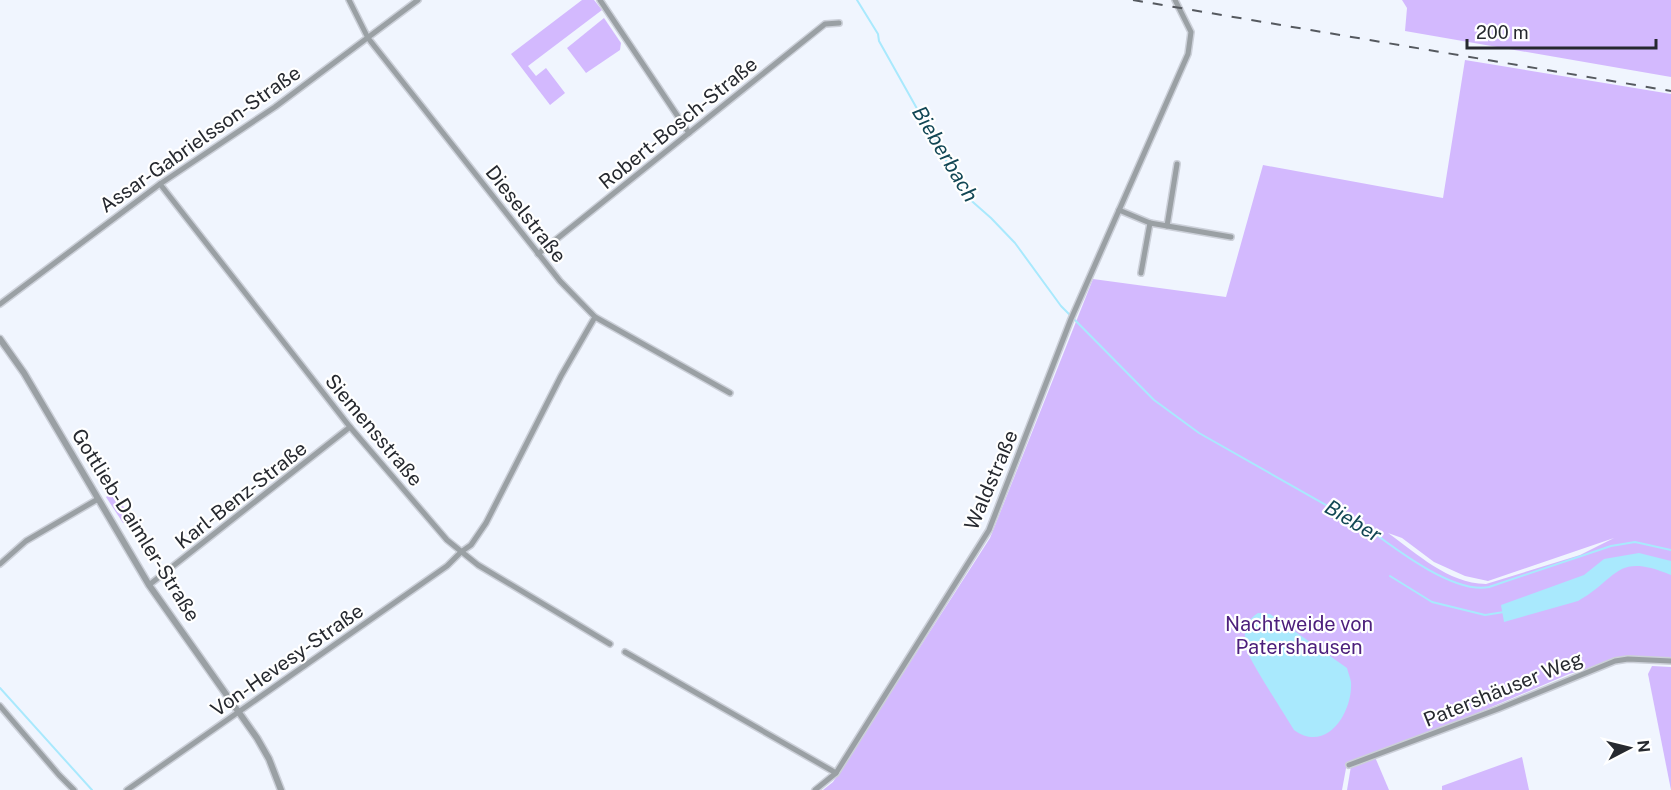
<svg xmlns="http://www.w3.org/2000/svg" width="1671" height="790" viewBox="0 0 1671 790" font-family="'Public Sans',sans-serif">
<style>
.green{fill:#d3b9fe;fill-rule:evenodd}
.water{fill:#a9e9fd}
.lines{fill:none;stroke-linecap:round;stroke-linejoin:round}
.stream{stroke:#a9e9fd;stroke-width:2}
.minor-casing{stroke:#ccd0d9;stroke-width:8}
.tertiary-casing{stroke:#ccd0d9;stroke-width:9}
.minor{stroke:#9aa0a4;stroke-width:5}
.tertiary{stroke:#9aa0a4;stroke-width:6}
.rail{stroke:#55595f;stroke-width:2;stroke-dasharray:10 10;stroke-linecap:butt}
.labels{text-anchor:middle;stroke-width:4.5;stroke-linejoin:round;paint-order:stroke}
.street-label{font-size:20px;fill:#26292f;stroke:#fff}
.park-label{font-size:20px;fill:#4d207c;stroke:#fff}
.water-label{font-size:21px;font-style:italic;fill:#124755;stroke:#fff}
</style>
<rect width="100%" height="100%" fill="#f0f5fe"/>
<g class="green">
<polygon points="582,0 594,0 602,10 528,66 536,76 546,68 565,93 550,105 511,54"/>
<polygon points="1402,0 1671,0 1671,77 1405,31 1407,8"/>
<polygon points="604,18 621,43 620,50 586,73 567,48"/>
<path d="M1465 60 1671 94V658L1631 656 1569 674 1473 715 1347 763 1342 790H823L833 782 990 538 1093 279 1226 297 1263 165 1443 198ZM1388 533 1402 538 1434 562 1465 576 1488 581 1614 538 1580 555 1486 584C1447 583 1418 554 1388 533Z"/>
<polygon points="114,492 131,518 123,523 106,497"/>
<polygon points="1652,666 1671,667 1671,790 1648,674"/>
<polygon points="1375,757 1389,790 1347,790 1351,766"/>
<polygon points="1522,757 1529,790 1442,790 1442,786"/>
</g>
<g class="water">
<path d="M1639 553 1671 561V575C1615 552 1619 578 1578 601L1504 622 1501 605 1584 575 1604 559Z"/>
<path d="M1258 613 1270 614 1347 668C1348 672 1350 677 1351 682 1353 712 1327 754 1294 730 1286 716 1246 656 1245 645 1244 632 1246 620 1258 613Z"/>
</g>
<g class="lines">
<g class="stream">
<path d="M857 0 878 34 879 41 966 196 991 218 1015 243 1061 306 1154 400 1199 433 1370 530C1398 551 1455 594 1489 587L1611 546 1635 542 1671 550"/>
<polyline points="1390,576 1432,602 1485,615 1504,612"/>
<polyline points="0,688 92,790"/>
</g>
<defs>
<g id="minor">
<polyline points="349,0 368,38 560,281 595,317 730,393"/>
<polyline points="600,0 689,133"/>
<polyline points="160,184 350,427 447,540 478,565 610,644"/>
<polyline points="1119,210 1150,223 1231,237"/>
<polyline points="1167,226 1177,164"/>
<polyline points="538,254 825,24 839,23"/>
<polyline points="1141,273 1150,223"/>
<polyline points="0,304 160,184 275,107 418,0"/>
<polyline points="0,564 26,541 98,499"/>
<polyline points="149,585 350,427"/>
<polyline points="625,652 836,773"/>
<polyline points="0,706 59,775 74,790"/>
<polyline points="1349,765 1498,709 1615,661 1628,659 1671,661"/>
<polyline points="127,790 447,566 461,552 471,545 486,523 561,376 595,317"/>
<polyline points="815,790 836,773 989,530 1071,319 1188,54 1191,32 1175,0"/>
</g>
<polyline id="tertiary" points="0,339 24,373 149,585 257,738 269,759 281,790"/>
</defs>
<use href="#minor" class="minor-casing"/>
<use href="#tertiary" class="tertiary-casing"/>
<use href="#minor" class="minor"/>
<use href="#tertiary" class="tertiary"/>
<polyline class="rail" points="1133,0 1671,91"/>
</g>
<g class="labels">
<g class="street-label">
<text transform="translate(678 123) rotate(-39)" y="7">Robert-Bosch-Straße</text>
<text transform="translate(200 139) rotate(-35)" y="7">Assar-Gabrielsson-Straße</text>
<text transform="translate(526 214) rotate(52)" y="7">Dieselstraße</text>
<text transform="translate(374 430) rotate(50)" y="7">Siemensstraße</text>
<text transform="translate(991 480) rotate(-67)" y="7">Waldstraße</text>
<text transform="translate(241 495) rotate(-38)" y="7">Karl-Benz-Straße</text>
<text transform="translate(136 525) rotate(58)" y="7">Gottlieb-Daimler-Straße</text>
<text transform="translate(287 660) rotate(-35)" y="7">Von-Hevesy-Straße</text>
<text transform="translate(1503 689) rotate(-22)" y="7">Patershäuser Weg</text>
</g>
<g class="park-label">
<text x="1299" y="631">Nachtweide von<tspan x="1299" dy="23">Patershausen</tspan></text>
</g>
<g class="water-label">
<text transform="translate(945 154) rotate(59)" y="7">Bieberbach</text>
<text transform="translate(1353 521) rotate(31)" y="7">Bieber</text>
</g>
</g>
<g transform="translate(1629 748) rotate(83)" stroke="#ffffff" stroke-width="4.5" paint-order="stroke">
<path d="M0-4.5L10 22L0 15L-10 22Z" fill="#26292f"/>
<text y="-9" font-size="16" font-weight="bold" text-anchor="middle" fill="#26292f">N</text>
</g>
<path d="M1467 39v9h189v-9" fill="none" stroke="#26292f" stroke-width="3"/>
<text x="1476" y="39" font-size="18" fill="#26292f" stroke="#ffffff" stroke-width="4.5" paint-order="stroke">200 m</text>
</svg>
